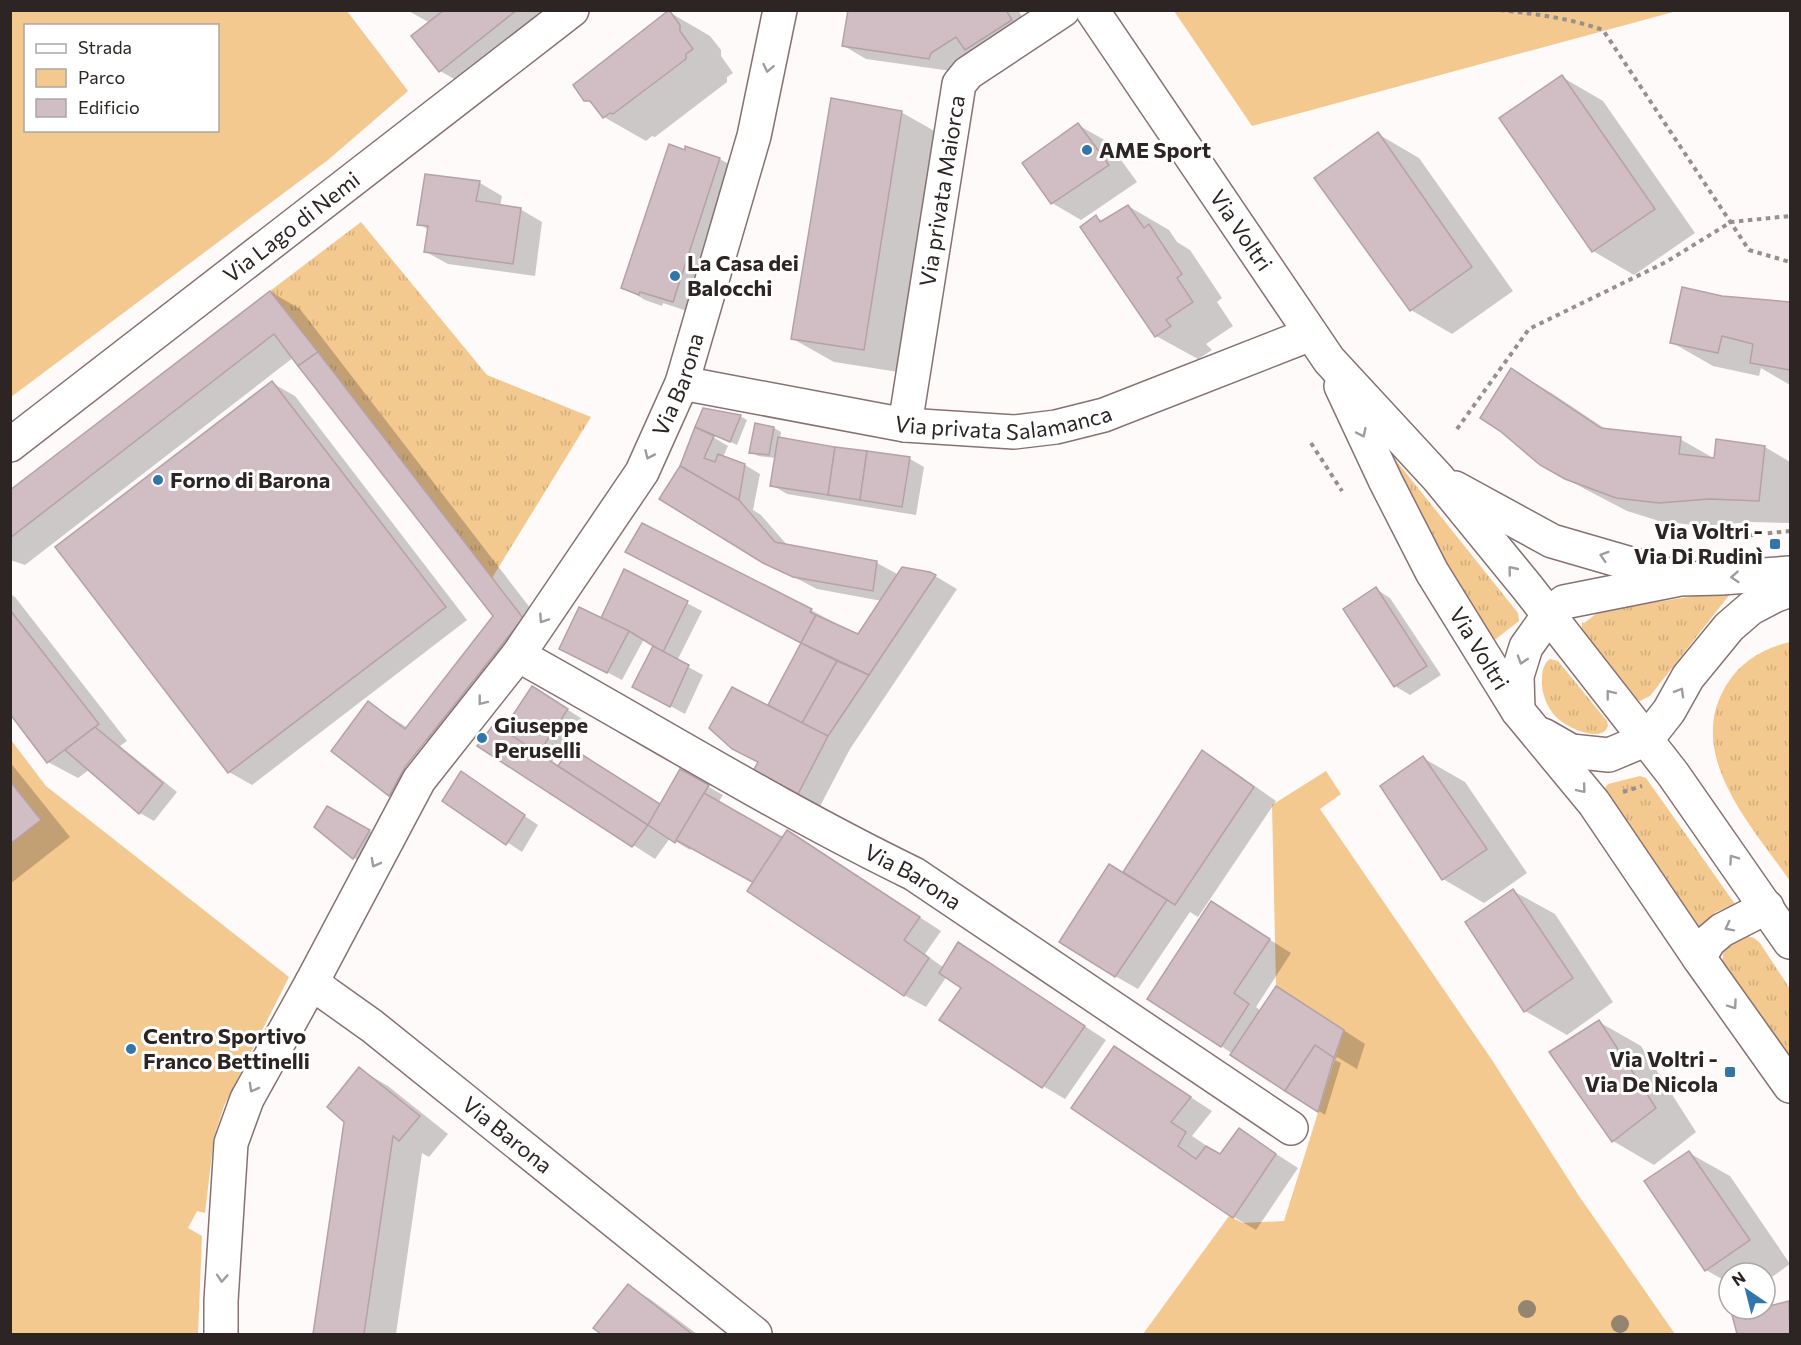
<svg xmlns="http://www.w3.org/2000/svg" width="1801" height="1345" viewBox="0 0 1801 1345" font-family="Commissioner,sans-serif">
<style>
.grass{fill:url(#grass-tufts)}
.park{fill:#f3c990;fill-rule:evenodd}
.shadow{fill:#0003;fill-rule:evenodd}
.building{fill:#d1bdc4;stroke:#b5a1a8;stroke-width:1.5}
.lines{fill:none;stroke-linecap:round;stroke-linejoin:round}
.minor-casing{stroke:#867271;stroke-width:36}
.path{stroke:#96908f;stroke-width:4;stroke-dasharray:4.5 4.5;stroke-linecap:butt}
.minor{stroke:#fff;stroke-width:33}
.tree{fill:#948570}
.oneway{stroke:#a09c9c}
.poi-dot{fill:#3275ab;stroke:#fff;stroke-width:2}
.labels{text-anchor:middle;stroke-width:6;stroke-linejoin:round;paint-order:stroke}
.poi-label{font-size:22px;font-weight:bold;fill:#2d2424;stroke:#fff;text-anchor:start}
.street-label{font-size:22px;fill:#2d2424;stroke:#fff}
</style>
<defs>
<pattern id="grass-tufts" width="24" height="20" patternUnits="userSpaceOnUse" patternTransform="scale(1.5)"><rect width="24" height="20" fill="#f3c990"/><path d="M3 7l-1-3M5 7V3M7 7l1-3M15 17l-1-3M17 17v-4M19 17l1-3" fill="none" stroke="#d1ac7c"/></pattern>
</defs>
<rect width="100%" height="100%" fill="#fefaf9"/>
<g class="grass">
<polygon points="361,222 487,375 591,417 492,578 270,291"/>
<polygon points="1391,457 1394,458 1518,613 1519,621 1492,642 1485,640"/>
<polygon points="1727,591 1730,594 1650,696 1640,701 1629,694 1582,633 1582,622 1584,623 1596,614 1605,610"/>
<path d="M1790 642V881C1752 826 1683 754 1727 684 1741 661 1764 648 1790 642Z"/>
<path d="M1550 659 1558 661 1607 721 1608 726C1601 745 1564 726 1555 716 1547 707 1541 692 1542 680 1542 672 1543 664 1550 659Z"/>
<polygon points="1640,776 1646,778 1735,904 1716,912 1698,930 1606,793 1605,788 1608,784"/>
<polygon points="1746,936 1754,938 1760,943 1790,989 1790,1063 1722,963 1724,947"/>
</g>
<g class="park">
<path d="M10 11H347L408 91 328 160 11 397ZM26 26H218V130H26Z"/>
<polygon points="1174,11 1677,11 1252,126"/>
<polygon points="11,740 46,786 289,977 224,1106 214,1137 205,1213 197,1211 188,1228 202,1236 198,1334 11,1334"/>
<polygon points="1326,771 1341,794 1320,809 1492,1060 1579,1196 1675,1334 1143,1334 1229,1216 1243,1223 1284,1221 1344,1030 1276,986 1272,805"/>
</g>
<g class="shadow">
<polygon points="407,10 590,10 481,94 440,71 430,23"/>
<polygon points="839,10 1018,10 1033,33 951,71 866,59 844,46 849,12"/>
<polygon points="669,12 710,36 721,50 721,56 733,73 727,77 727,82 655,137 652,136 646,141 604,117 595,106 585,99"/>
<polygon points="1562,77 1603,101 1695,233 1634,275 1593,251"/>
<polygon points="901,112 943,136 905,373 834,362 793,339"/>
<polygon points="1078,125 1108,142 1137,182 1081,220 1052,203"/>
<polygon points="1378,134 1419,158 1513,291 1452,334 1411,310"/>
<polygon points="720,159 742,172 696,314 663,303 662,306 645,300 623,287"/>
<polygon points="480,183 502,196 500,206 520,209 542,222 535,276 448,264 426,252 429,230 419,224"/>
<polygon points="1128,206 1169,230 1177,242 1190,250 1222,298 1217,302 1233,326 1206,344 1212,350 1198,359 1156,336 1096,217 1103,221"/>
<path d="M271 292 300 309 551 635 434 784 419 812 390 795 333 751 368 703 408 728 495 616 294 357 25 565 10 560V491ZM425 740H429L402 774 400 772Z"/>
<polygon points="1722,298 1790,304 1790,385 1761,368 1759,376 1713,366 1671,342"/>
<polygon points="1512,370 1553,394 1607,430 1680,439 1715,459 1765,447 1790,462 1790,523 1751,522 1702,526 1659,521 1627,511 1583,488 1540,464"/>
<polygon points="272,383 295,396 467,620 252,785 229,772 57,547"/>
<polygon points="740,416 747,420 737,445 709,432 708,434 728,446 723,457 745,465 760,474 753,510 761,515 788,546 877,563 899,575 930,573 957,589 850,749 818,810 775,788 759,762 768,707 802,643 649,564 811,610 859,636 882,601 817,589 763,561 682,465 696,428"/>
<polygon points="757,425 774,428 781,432 780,439 910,459 924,467 916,515 787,494 772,485 776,458 758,456 751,452"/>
<polygon points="625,571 702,611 677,661 703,675 685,714 634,686 655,645 644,639 622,680 576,656 602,620"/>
<polygon points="1376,589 1390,598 1441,675 1410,695 1395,686 1345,610"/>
<polygon points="10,594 15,597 127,741 120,746 177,792 154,821 140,813 90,769 78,778 48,762 10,712"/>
<polygon points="547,696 582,719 552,762 559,767 661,806 680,771 723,795 718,803 783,840 788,832 941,931 925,954 944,968 959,944 1106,1040 1065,1099 1043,1086 963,988 947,976 926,1007 904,995 756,883 692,847 690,850 670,838 655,859 479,746 504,731"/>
<polygon points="1203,752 1225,765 1276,801 1198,917 1190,912 1138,989 1115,976 1123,874"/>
<polygon points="1423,758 1465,782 1527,873 1484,903 1443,879"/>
<polygon points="10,762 70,837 10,884"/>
<polygon points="462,773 538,825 522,852 444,801"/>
<polygon points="328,808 384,839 369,867 354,858 316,827"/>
<polygon points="1513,891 1555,914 1613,1002 1567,1035 1525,1011"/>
<polygon points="1212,903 1291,953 1256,1007 1261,1011 1299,1001 1365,1044 1357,1069 1337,1057 1335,1060 1341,1063 1325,1115 1221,1046"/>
<polygon points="1599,1022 1641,1046 1696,1132 1654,1165 1613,1141"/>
<polygon points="1115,1048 1212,1111 1192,1136 1207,1146 1206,1148 1221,1156 1239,1130 1298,1168 1256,1230 1234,1217 1073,1108"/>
<polygon points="359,1069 388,1086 448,1134 429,1157 422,1153 396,1334 315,1334 345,1121"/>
<polygon points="1689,1153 1730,1176 1790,1264 1765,1282 1765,1273 1729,1273 1729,1283 1706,1270"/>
<polygon points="628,1286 650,1299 697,1334 604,1334 595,1328"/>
<polygon points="1789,1303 1790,1304 1790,1334 1738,1334 1734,1316"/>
</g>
<g class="building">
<polygon points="444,10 517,10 439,72 411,36"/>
<polygon points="669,10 680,25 680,31 693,49 686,54 686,59 613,114 610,113 603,118 590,101 584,101 573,85"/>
<polygon points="848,10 1006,10 1012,20 965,50 956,37 931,53 929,59 842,46"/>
<polygon points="1562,75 1655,209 1592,252 1499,118"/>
<polygon points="831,98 902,111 864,350 791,339"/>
<polygon points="1078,123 1109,165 1051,204 1022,163"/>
<polygon points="1378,132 1472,267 1410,311 1314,178"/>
<polygon points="669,144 685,150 685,146 720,158 673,302 640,292 639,295 621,288"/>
<polygon points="425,174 480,181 476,201 521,208 513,264 424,252 428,226 417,225"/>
<polygon points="1128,205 1144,228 1149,224 1182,274 1177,278 1193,302 1166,320 1171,326 1155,337 1080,227 1096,215 1100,222"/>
<polygon points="1682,287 1722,296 1790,302 1790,370 1750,363 1753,344 1722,336 1718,353 1670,343"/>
<polygon points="270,291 318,352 298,366 274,334 10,538 10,490"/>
<polygon points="318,352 523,618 405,767 389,796 331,751 368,701 405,729 493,616 298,366"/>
<polygon points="1511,368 1601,428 1681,437 1679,454 1714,458 1716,439 1765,446 1759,501 1709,499 1659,503 1616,498 1565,479 1540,465 1500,431 1480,418"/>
<polygon points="272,381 446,607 228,773 55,547"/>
<polygon points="703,408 741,415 730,442 695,427"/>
<polygon points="755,423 774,427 769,455 749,453"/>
<polygon points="695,427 714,436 704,458 715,462 718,454 745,464 739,500 680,466"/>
<polygon points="778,437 835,447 828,495 770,486"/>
<polygon points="835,447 867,451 860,500 828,495"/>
<polygon points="867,451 910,457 902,507 860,500"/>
<polygon points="680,466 739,500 775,542 877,561 873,591 793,577 763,563 659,499"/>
<polygon points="642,523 812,609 810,612 816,615 801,643 625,552"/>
<polygon points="902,567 930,572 936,575 869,675 801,643 816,615 858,634"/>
<polygon points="624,569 688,601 663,652 629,631 601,618"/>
<polygon points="1376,587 1427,666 1394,687 1343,609"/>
<polygon points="579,607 629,631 607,673 559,649"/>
<polygon points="10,610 99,724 47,763 10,714"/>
<polygon points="801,643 837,661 802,723 768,705"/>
<polygon points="653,646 689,665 670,707 632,687"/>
<polygon points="837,661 869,675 828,736 802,723"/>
<polygon points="532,686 568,709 538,754 503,730"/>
<polygon points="732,687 828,736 796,798 751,775 758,762 732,749 709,728"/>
<polygon points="494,724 648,825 632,847 477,746"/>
<polygon points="95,727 163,783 139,814 65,750"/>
<polygon points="570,747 660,804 648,825 558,766"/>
<polygon points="1202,750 1254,787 1175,905 1123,872"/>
<polygon points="1423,756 1487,849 1442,880 1380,786"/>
<polygon points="680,769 709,785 675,843 648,825"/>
<polygon points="461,771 525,815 506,845 442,801"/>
<polygon points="10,781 41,820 10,844"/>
<polygon points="704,793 783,838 754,883 676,840"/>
<polygon points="327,806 370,830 353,859 314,827"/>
<polygon points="787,830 920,917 904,940 929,958 904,996 747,891"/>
<polygon points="1109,864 1167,900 1115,977 1059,942"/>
<polygon points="1513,889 1573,978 1524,1012 1465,922"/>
<polygon points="1211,901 1270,939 1234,993 1249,1004 1221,1047 1147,999"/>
<polygon points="958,942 1085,1026 1042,1088 939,1020 961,988 939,973"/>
<polygon points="1276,986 1344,1030 1334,1058 1315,1045 1285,1091 1230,1055"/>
<polygon points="1599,1020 1656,1108 1612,1142 1549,1052"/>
<polygon points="1315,1045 1334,1058 1318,1112 1285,1091"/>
<polygon points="1114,1046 1191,1097 1171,1122 1186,1132 1178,1146 1196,1159 1206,1146 1220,1154 1239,1128 1276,1154 1233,1218 1071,1108"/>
<polygon points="359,1067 420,1116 399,1141 393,1136 364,1334 313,1334 344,1122 327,1107"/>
<polygon points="1689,1151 1750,1240 1705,1271 1644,1181"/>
<polygon points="628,1284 692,1334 601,1334 593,1328"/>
<polygon points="1789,1301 1790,1334 1737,1334 1732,1315 1765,1309 1765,1307"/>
</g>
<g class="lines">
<defs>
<g id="minor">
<path id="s1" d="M1092 10 1329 360 1438 478 1527 587 1673 774 1790 942"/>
<path id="s2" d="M682 383 905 425 1014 432 1056 427 1104 415 1311 334"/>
<path id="s3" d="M1341 386 1386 482 1432 572 1518 711 1594 803 1699 958 1790 1086"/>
<path id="s4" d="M905 425 959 84 968 73 1063 10"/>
<path id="s5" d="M10 445 572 10"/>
<polyline points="1455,488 1552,541 1676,577"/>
<path id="s6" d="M518 655C650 728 778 808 914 874L1291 1128"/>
<polyline points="1518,711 1517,676 1526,647 1548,616 1564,602 1680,579 1721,578 1790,573"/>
<polyline points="1543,735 1571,751 1609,755 1647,739 1669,711 1688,677 1729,627 1751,608 1774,596 1790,590"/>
<polyline points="1699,958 1709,941 1722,930 1767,907"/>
<path id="s7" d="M312 982 327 994 372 1026 755 1334"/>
<path id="s8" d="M221 1334V1301L231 1143 247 1099 312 982 419 780 518 655 642 472 682 383 754 136 780 10"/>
</g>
</defs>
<use href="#minor" class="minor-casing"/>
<g class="path">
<path d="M1500 10C1536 14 1569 18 1603 30L1749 250 1790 262"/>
<polyline points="1457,429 1529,329 1666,262 1731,222 1790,216"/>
<polyline points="1311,443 1342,491"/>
<polyline points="1732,537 1790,531"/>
<polyline points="1623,792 1642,786"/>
</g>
<use href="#minor" class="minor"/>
</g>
<g class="tree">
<circle cx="1527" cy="1309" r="9"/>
<circle cx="1620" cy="1324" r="9"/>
</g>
<defs><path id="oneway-chevron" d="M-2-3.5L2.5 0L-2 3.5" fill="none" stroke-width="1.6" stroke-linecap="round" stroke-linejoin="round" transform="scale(1.5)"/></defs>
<g class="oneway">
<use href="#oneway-chevron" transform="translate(768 68) rotate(102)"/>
<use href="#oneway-chevron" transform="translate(1362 433) rotate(65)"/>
<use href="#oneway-chevron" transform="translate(649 455) rotate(114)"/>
<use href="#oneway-chevron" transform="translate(1604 556) rotate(-163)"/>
<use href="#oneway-chevron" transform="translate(1512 570) rotate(-129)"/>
<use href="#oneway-chevron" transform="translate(1735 577) rotate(176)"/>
<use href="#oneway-chevron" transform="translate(543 619) rotate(124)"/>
<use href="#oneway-chevron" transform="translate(1522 660) rotate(107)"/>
<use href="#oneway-chevron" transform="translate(1680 692) rotate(-60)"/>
<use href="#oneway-chevron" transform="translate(1610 694) rotate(-128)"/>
<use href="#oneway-chevron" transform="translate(482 701) rotate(128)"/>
<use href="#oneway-chevron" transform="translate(1582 789) rotate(50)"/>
<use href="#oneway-chevron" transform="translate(1733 859) rotate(-125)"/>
<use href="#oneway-chevron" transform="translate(375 863) rotate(118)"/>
<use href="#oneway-chevron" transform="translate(1729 927) rotate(153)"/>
<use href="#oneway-chevron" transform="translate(1733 1005) rotate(55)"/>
<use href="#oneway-chevron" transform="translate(253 1088) rotate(119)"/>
<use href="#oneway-chevron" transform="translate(222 1278) rotate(94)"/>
</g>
<g class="poi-dot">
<circle cx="1087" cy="150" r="6"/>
<circle cx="675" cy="276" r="6"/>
<circle cx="158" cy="480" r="6"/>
<rect x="1769" y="538" width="12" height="12" rx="3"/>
<circle cx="482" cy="738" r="6"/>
<circle cx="131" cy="1049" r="6"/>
<rect x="1724" y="1066" width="12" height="12" rx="3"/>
</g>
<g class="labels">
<g class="poi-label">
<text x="1099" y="158">AME Sport</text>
<text x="687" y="271">La Casa dei<tspan x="687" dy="25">Balocchi</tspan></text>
<text x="170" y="488">Forno di Barona</text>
<text x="1763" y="539" text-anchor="end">Via Voltri -<tspan x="1763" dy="25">Via Di Rudinì</tspan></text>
<text x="494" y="733">Giuseppe<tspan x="494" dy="25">Peruselli</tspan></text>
<text x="143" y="1044">Centro Sportivo<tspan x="143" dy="25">Franco Bettinelli</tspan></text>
<text x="1718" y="1067" text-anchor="end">Via Voltri -<tspan x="1718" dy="25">Via De Nicola</tspan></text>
</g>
<g class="street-label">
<text dy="8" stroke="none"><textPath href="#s4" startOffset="237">Via privata Maiorca</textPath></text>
<text dy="8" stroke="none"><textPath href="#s5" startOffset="356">Via Lago di Nemi</textPath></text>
<text dy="8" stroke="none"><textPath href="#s1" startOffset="266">Via Voltri</textPath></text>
<text dy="8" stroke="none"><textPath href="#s8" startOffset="1076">Via Barona</textPath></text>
<text dy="8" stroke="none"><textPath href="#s2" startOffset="326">Via privata Salamanca</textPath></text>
<text dy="8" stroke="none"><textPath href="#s3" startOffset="297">Via Voltri</textPath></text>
<text dy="8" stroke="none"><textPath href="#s6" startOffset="453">Via Barona</textPath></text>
<text dy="8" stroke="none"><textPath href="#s7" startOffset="248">Via Barona</textPath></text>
</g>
</g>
<rect width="1801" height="1345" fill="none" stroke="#2d2424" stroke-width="24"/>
<rect x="24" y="24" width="195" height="108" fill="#ffffff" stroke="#aba7a7" stroke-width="1.5"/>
<rect x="36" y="44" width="30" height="9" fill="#ffffff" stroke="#aba7a7" stroke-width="1.5"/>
<text x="78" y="54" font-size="18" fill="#2d2424">Strada</text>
<rect x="36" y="69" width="30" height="18" fill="#f3c990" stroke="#aba7a7" stroke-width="1.5"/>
<text x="78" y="84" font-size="18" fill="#2d2424">Parco</text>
<rect x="36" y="99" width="30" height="18" fill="#d1bdc4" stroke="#aba7a7" stroke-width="1.5"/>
<text x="78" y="114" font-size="18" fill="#2d2424">Edificio</text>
<g transform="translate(1747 1291) rotate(325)"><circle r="28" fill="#ffffff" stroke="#aba7a7" stroke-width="1.5"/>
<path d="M0-4.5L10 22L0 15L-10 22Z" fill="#3275ab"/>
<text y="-9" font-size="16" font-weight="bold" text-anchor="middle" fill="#2d2424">N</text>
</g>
</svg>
